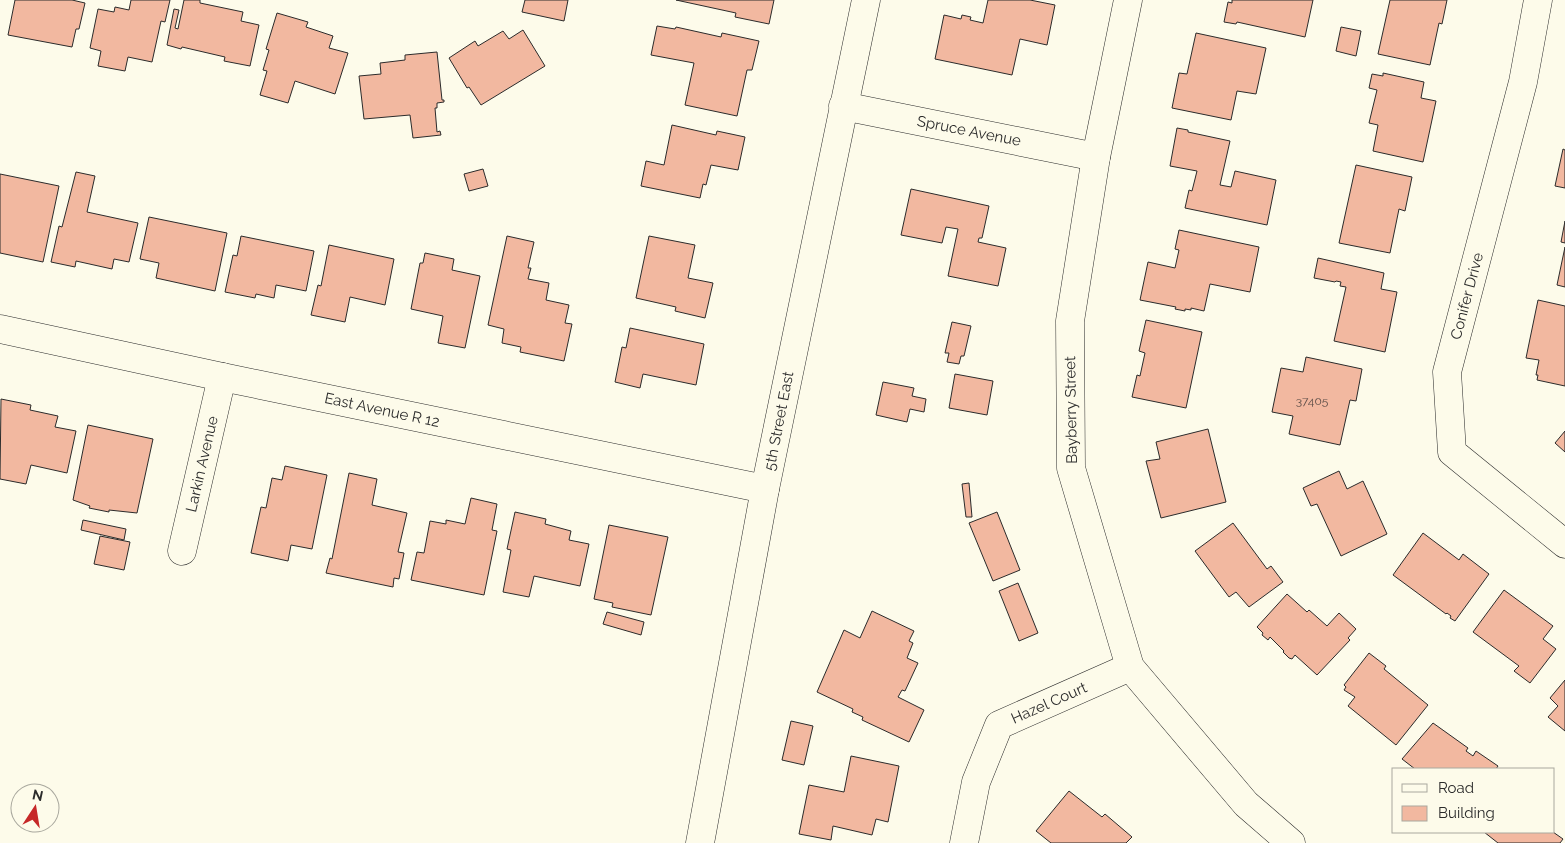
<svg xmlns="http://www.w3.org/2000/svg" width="1565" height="843" viewBox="0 0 1565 843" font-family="Raleway,sans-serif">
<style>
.building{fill:#f2b8a0;stroke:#2b2b2b}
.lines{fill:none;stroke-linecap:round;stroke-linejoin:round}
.street-casing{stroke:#2b2b2b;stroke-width:29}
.secondary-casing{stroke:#2b2b2b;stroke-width:29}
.street{stroke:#fdfbea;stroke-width:28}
.secondary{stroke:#fdfbea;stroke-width:28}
.labels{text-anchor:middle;stroke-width:4;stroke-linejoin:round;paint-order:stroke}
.number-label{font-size:12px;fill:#5d4e48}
.street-label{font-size:15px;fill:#2b2b2b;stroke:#fdfbea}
</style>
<rect width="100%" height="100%" fill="#fdfbea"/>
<g class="building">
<polygon points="15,0 72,0 85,3 79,29 76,29 72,47 8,35"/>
<polygon points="131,0 170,0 165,22 161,21 152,62 128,57 125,71 98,66 101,51 90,48 98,9 114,12 115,7 129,10"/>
<polygon points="184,0 200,0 200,3 243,12 241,21 259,25 250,66 224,61 225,57 182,47 181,49 167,45 174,9 179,10 175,28 178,29"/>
<polygon points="525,0 568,0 564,21 522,12"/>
<polygon points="676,0 774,0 769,24 735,17 736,13"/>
<polygon points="988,0 1030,0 1055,5 1047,45 1020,39 1012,75 935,59 944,15 961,19 962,15 971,17 970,20 983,23"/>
<polygon points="1232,0 1313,0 1305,37 1237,22 1236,24 1224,22 1228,2 1232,3"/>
<polygon points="1390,0 1447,0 1442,24 1439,23 1430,65 1378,54"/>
<polygon points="277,13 308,22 306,27 333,36 329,48 348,53 335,94 295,81 288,103 260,95 267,71 263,70 269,50 266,49"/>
<polygon points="657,26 675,29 676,27 721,37 722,33 759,41 752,70 747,70 737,116 685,105 694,63 651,55"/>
<polygon points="1341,27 1361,31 1356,56 1336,51"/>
<polygon points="523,30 545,66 481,105 469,87 467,88 449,58 475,41 478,46 503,31 509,39"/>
<polygon points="1196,33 1266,48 1256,94 1237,91 1231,120 1172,108 1179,73 1187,74"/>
<polygon points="437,52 442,100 444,100 444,102 437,103 437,108 435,108 437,132 440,131 441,135 413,138 410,115 364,119 359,76 381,74 380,63 405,60 405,55"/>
<polygon points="1383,73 1424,82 1421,98 1436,101 1423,162 1373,151 1378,125 1369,123 1377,90 1369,88 1372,74 1383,76"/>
<polygon points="672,125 716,135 717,131 745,137 738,170 711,165 706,185 703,184 700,198 641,186 646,161 664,165"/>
<polygon points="1177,128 1188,130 1188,132 1230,141 1220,185 1231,187 1235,171 1276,180 1267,225 1185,208 1189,190 1192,191 1197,171 1170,166"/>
<polygon points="1563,149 1565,150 1565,188 1555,186"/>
<polygon points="1356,165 1412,177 1405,211 1399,209 1390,253 1339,243"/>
<polygon points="483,169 488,186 469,191 464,174"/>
<polygon points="76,172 95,176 87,212 138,223 129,262 114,259 112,269 76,261 75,267 51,262 59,226 62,227"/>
<polygon points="0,174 59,186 43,262 0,253"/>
<polygon points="911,189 989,206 982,238 979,238 978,242 1006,248 998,286 948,276 958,229 946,227 942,243 901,235"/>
<polygon points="149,217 227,233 215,291 156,278 159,263 140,259"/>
<polygon points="1565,221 1565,243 1561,242"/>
<polygon points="1179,230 1259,247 1250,292 1210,284 1204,311 1191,308 1191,310 1185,309 1185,311 1175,309 1176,307 1140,300 1148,262 1175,268 1179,250 1175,249"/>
<polygon points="241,236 314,251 306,291 276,285 274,298 256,294 255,298 225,292 233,255 237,256"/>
<polygon points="507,236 534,242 528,268 531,268 528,279 549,283 546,300 569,305 565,323 572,324 564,361 520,352 521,347 502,343 504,329 488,325"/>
<polygon points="649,236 695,245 688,278 713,283 705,318 675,311 676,307 636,298"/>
<polygon points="329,245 394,259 385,305 350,297 345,322 311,315 318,285 321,286"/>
<polygon points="1565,247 1565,287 1557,285"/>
<polygon points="425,253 454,259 452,270 480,276 465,348 438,343 443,316 411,309 420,263 423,263"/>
<polygon points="1318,258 1384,273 1381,289 1397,292 1385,352 1334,341 1346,287 1340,286 1341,282 1336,281 1335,282 1314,278"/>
<polygon points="1538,300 1565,306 1565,386 1537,380 1538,375 1536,375 1539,360 1526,358"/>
<polygon points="1146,320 1202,332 1186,408 1132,397 1137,375 1140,376 1145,353 1139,351"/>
<polygon points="952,322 971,326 964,356 961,356 959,364 947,362 949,353 945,353"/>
<polygon points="630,328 704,344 696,385 643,374 640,388 615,382 622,347 626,348"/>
<polygon points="1306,357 1362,369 1356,401 1350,400 1340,445 1289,434 1293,416 1272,412 1281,368 1303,372"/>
<polygon points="955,374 993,381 987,415 949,408"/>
<polygon points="883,382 914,388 912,396 926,399 924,412 910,409 907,422 876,415"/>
<polygon points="1,399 31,405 30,410 58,416 55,427 76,431 67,473 31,465 26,484 0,479"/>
<polygon points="88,425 153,439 137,513 109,510 109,512 89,508 90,506 73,500"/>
<polygon points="1208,429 1226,502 1161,518 1146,461 1160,459 1156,442"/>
<polygon points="1565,431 1565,452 1555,443"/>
<polygon points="285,466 327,475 312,549 291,545 288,561 251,553 261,507 266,508 272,478 282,480"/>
<polygon points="1339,471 1347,489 1363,481 1387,534 1341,556 1317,504 1311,506 1303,488"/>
<polygon points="349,473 377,479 372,505 407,513 398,552 404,553 399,579 394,578 393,587 326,573 330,558 332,559"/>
<polygon points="969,483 972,517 966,517 962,484"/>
<polygon points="471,498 497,504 492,530 497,531 484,595 411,580 417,552 424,553 430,521 446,524 446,520 465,524"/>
<polygon points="515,512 546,519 545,524 571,531 569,540 589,544 580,586 534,576 529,597 503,592 511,550 507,549"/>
<polygon points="997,512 1020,570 993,581 969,523"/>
<polygon points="83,520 126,529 124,540 81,530"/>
<polygon points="1233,523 1267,569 1271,566 1283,582 1249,607 1236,592 1229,597 1195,551"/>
<polygon points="609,525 668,537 651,615 612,607 613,603 594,599"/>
<polygon points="1423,533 1459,560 1463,554 1489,574 1455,621 1450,618 1451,616 1447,613 1446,614 1393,575"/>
<polygon points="100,536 130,542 124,570 94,564"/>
<polygon points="1018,583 1038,633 1019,641 999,591"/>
<polygon points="1504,590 1553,626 1543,639 1556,649 1530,683 1514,671 1519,666 1473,632"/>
<polygon points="1287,594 1307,612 1309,610 1327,626 1339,613 1356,629 1348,638 1350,640 1317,675 1295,655 1292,659 1289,658 1283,652 1284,651 1270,637 1268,640 1262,635 1263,633 1257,627"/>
<polygon points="872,611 914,631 909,641 913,643 907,658 918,663 905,691 902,690 898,697 924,710 909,742 862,720 863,717 852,712 853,709 817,692 844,630 860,638"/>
<polygon points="607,612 644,622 641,635 603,624"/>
<polygon points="1369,653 1386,666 1384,669 1428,705 1396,745 1348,706 1355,697 1344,690 1346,687 1344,685"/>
<polygon points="1565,680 1565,731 1548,717 1558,706 1550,698"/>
<polygon points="791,721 813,726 804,765 782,760"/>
<polygon points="1433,723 1468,748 1466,751 1473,756 1476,751 1498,766 1496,769 1415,769 1402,759"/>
<polygon points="851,756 899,766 888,822 876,819 872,835 833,826 831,840 799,834 809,785 844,792"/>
<polygon points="1069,791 1102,817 1105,814 1132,837 1126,843 1051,843 1036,831"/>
<polygon points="1484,832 1553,832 1563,839 1560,843 1498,843"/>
</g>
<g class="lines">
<defs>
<g id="street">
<polyline points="1128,0 1096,157 1070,321 1071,468 1130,667 1246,804 1291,843"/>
<polyline points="1538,0 1523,82 1447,372 1452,452 1565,544"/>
<polyline points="843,106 1096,157"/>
<polyline points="0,329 222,377 765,489"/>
<polyline points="182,551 222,377"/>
<polyline points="964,843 976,782 999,725 1130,667"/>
</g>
<polyline id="secondary" points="700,843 765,489 866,0"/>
</defs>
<use href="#street" class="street-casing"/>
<use href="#secondary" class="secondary-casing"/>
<use href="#street" class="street"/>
<use href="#secondary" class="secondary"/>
</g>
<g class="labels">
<g class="number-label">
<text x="1312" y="405">37405</text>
</g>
<g class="street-label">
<text transform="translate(969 131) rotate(11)" y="5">Spruce Avenue</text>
<text transform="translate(1467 296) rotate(-75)" y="5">Conifer Drive</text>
<text transform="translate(382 410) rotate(12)" y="5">East Avenue R 12</text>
<text transform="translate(1071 410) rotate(-91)" y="5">Bayberry Street</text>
<text transform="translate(779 421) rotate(-79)" y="5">5th Street East</text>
<text transform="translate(202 464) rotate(-77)" y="5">Larkin Avenue</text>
<text transform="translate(1049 703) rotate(-24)" y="5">Hazel Court</text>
</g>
</g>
<rect x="1392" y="768" width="162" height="65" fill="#fdfbea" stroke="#a9a89e"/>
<rect x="1402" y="784" width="25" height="8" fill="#fdfbea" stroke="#a9a89e"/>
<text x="1438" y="793" font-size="15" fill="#2b2b2b">Road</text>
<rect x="1402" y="806" width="25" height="15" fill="#f2b8a0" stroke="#a9a89e"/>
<text x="1438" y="818" font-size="15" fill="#2b2b2b">Building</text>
<g transform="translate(35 808) rotate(12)"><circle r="24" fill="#fdfbea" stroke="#a9a89e"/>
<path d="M0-4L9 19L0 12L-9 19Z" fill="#c62828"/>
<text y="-8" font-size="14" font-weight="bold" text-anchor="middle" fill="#2b2b2b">N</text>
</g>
</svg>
